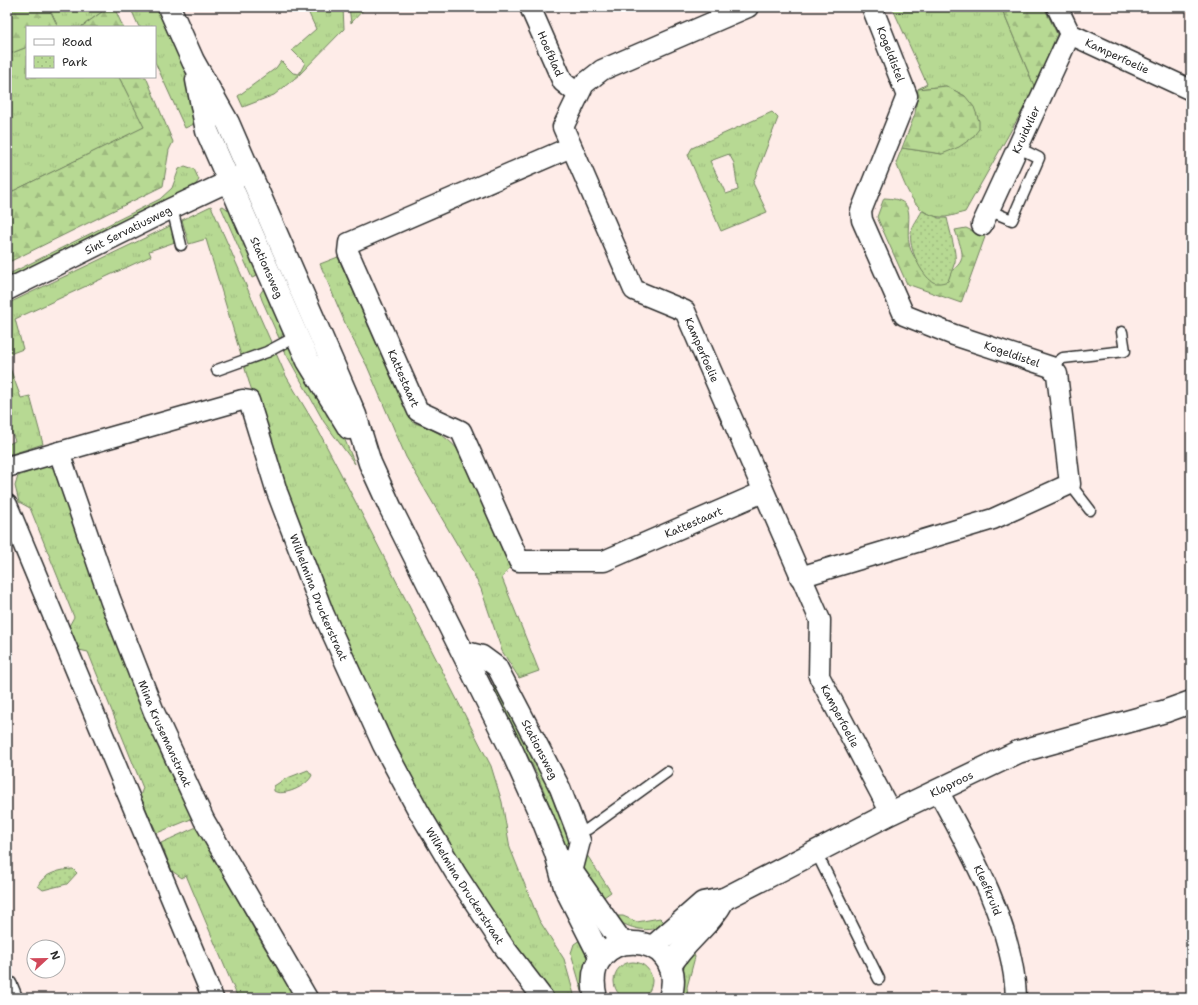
<svg xmlns="http://www.w3.org/2000/svg" width="1198" height="1005" viewBox="0 0 1198 1005" font-family="'Shantell Sans',sans-serif">
<style>
.grass{fill:url(#grass-tufts);stroke:#71825f;fill-rule:evenodd}
.forest{fill:url(#forest-firs);stroke:#71825f}
.park{fill:url(#park-dots);stroke:#71825f}
.lines{fill:none;stroke-linecap:round;stroke-linejoin:round}
.lane-casing{stroke:#2b2b2b;stroke-width:13}
.street-casing{stroke:#2b2b2b;stroke-width:23}
.secondary-casing{stroke:#2b2b2b;stroke-width:25}
.lane{stroke:#fff;stroke-width:10}
.street{stroke:#fff;stroke-width:20}
.secondary{stroke:#fff;stroke-width:22}
.labels{text-anchor:middle;stroke-width:3.5;stroke-linejoin:round;paint-order:stroke}
.street-label{font-size:11px;fill:#2b2b2b;stroke:#fff}
</style>
<defs>
<pattern id="grass-tufts" width="24" height="20" patternUnits="userSpaceOnUse"><rect width="24" height="20" fill="#b7d993"/><path d="M3 7l-1-3M5 7V3M7 7l1-3M15 17l-1-3M17 17v-4M19 17l1-3" fill="none" stroke="#9eba7f"/></pattern>
<pattern id="forest-firs" width="22" height="20" patternUnits="userSpaceOnUse"><rect width="22" height="20" fill="#b7d993"/><path d="M5 1l3.5 6h-7zM16 11l3.5 6h-7z" fill="#9eba7f"/></pattern>
<pattern id="park-dots" width="8" height="8" patternUnits="userSpaceOnUse"><rect width="8" height="8" fill="#b7d993"/><path d="M2 2h.1M6 6h.1" fill="none" stroke="#9eba7f" stroke-width="1.8" stroke-linecap="round"/></pattern>
</defs>
<rect width="100%" height="100%" fill="#feece8"/>
<filter id="ink" filterUnits="userSpaceOnUse"><feTurbulence type="fractalNoise" baseFrequency=".025" numOctaves="2"/><feDisplacementMap in="SourceGraphic" scale="8" xChannelSelector="R" yChannelSelector="G"/><feConvolveMatrix kernelMatrix="1 2 1 2 8 2 1 2 1" color-interpolation-filters="sRGB"/></filter>
<g filter="url(#ink)">
<g class="grass">
<polygon points="52,7 105,7 106,9 81,27 58,27 49,8"/>
<polygon points="130,7 156,7 189,79 199,122 185,128 155,62 155,27 139,27"/>
<polygon points="306,7 343,7 344,29 299,75 274,95 243,107 238,96 276,68 281,61 293,73 299,74 305,63 292,50 316,29"/>
<polygon points="349,7 366,7 351,23"/>
<path d="M892 7H1001L1035 88 965 212C957 214 947 218 940 217 913 215 905 184 896 163L902 148 942 154 965 96 946 86 918 89 927 84Z"/>
<polygon points="27,47 27,77 119,77 145,127 7,194 7,55"/>
<path d="M772 112 778 118 753 183 767 212 721 231 688 155 692 148ZM729 154 734 163 738 190 726 194 710 161Z"/>
<polygon points="185,166 194,169 199,180 193,188 7,278 7,275 160,199 172,188 179,169"/>
<polygon points="211,206 286,376 317,428 366,522 491,766 502,802 510,848 539,920 564,959 575,998 549,998 461,870 391,745 319,585 249,382 206,239 189,244 182,220"/>
<polygon points="223,206 237,216 261,274 252,278 221,207"/>
<polygon points="172,225 178,241 149,251 151,256 15,319 23,349 7,355 7,304"/>
<path d="M338 257 412 422C432 429 445 434 459 451L510 567 502 578 539 671 519 678 502 651 481 589 468 563 406 457 367 366 348 330 320 264Z"/>
<polygon points="264,288 285,329 281,338 279,338 262,300 260,294"/>
<polygon points="291,347 334,414 355,464 324,422 285,352 285,349"/>
<polygon points="7,360 21,398 30,396 43,444 12,454 7,453 7,445 15,441 7,421"/>
<polygon points="47,466 57,469 196,817 157,833 140,796 143,788 88,652 79,650 69,626 74,617 30,508 19,502 15,486 18,476"/>
<polygon points="497,685 556,800 571,844 568,851 537,774 492,687"/>
<polygon points="201,825 224,876 263,945 297,998 238,998 186,875 182,878 172,871 161,843"/>
<polygon points="585,852 611,892 601,899 582,873"/>
<path d="M618 916H623L637 922 660 918 666 924C648 935 630 928 614 919Z"/>
<polygon points="583,938 588,956 588,998 584,998 571,953 574,944"/>
<path d="M693 952 695 957 687 987 688 998H681C680 979 681 967 693 952Z"/>
<circle cx="633" cy="981" r="19"/>
</g>
<g class="forest">
<polygon points="7,7 52,7 49,8 58,27 27,27 27,47 7,55"/>
<polygon points="105,7 114,7 123,27 81,27 106,9"/>
<polygon points="1001,7 1044,7 1057,34 1035,88"/>
<polygon points="119,77 146,77 173,142 169,150 163,186 7,263 7,194 144,127"/>
<polygon points="946,86 965,96 974,107 979,121 979,129 972,138 959,147 942,154 902,148 915,114 918,89"/>
<path d="M884 198C920 199 905 219 909 243 910 253 919 263 924 271L945 275C969 261 963 254 955 230L966 228 985 237 961 303 907 284 877 217Z"/>
</g>
<g class="park">
<path d="M922 211 939 218H947C949 228 957 254 955 262 953 268 950 275 948 281 943 283 937 284 933 282 921 275 908 247 911 233 912 226 919 217 922 211Z"/>
<path d="M308 770 312 775C308 786 283 797 274 791V786L285 779Z"/>
<path d="M73 869 77 873 67 884 43 890 38 886C42 874 62 869 73 869Z"/>
</g>
<g class="lines">
<defs>
<g id="lane">
<polyline points="172,208 181,245"/>
<polyline points="988,210 1012,220 1039,158 1017,147"/>
<polyline points="1051,367 1063,358 1125,351 1122,332"/>
<polyline points="217,370 267,352 299,335"/>
<polyline points="1070,484 1090,510"/>
<polyline points="577,832 588,829 667,772"/>
<polyline points="816,852 879,979"/>
</g>
<g id="street">
<path id="s1" d="M530 7 563 82 578 94"/>
<path id="s2" d="M748 7 602 70 584 84 563 127 634 290 685 311 820 620 819 676 891 813"/>
<path id="s3" d="M1057 7 1070 34 1191 90"/>
<path id="s4" d="M571 147 349 243 348 252 418 411 461 431 519 561H604L763 492"/>
<path id="s5" d="M982 225 1070 34"/>
<path id="s6" d="M7 290 172 208 244 174"/>
<path id="s7" d="M59 452 110 599 154 712 204 820 307 998"/>
<path id="s8" d="M7 467 242 400 249 401 277 492 324 615 383 745 418 810 456 874 504 947 543 998"/>
<polyline points="7,505 213,998"/>
<polyline points="800,577 993,519 1070,484 1057,374 1051,367 954,335 904,315 862,220 861,211 907,96 872,7"/>
<path id="s9" d="M462 651 482 656 497 667 560 788 577 832 580 841 572 872"/>
<path id="s10" d="M938 791C971 851 1014 928 1016 998"/>
<polyline points="7,986 12,998"/>
</g>
<g id="secondary">
<polyline points="169,7 193,61 228,123 337,373 355,415 370,463 391,509 512,751 543,820 556,853 565,887 601,958"/>
<path id="s11" d="M197 80 207 131 308 361 349 428"/>
<polyline points="560,859 572,872 622,943"/>
<path id="s12" d="M653 947 703 903 724 899 891 813 1018 752 1166 711 1191 702"/>
<path d="M670 966C685 940 710 926 724 899"/>
<path d="M596 998C576 923 692 926 670 998"/>
</g>
</defs>
<use href="#lane" class="lane-casing"/>
<use href="#street" class="street-casing"/>
<use href="#secondary" class="secondary-casing"/>
<use href="#lane" class="lane"/>
<use href="#street" class="street"/>
<use href="#secondary" class="secondary"/>
</g>
</g>
<g class="labels">
<g class="street-label">
<text dy="4" stroke="none"><textPath href="#s1" startOffset="51">Hoefblad</textPath></text>
<text transform="translate(891 54) rotate(69)" y="4">Kogeldistel</text>
<text dy="4" stroke="none"><textPath href="#s3" startOffset="82">Kamperfoelie</textPath></text>
<text dy="4" stroke="none"><textPath href="#s5" startOffset="105">Kruidvlier</textPath></text>
<text dy="4" stroke="none"><textPath href="#s6" startOffset="135">Sint Servatiusweg</textPath></text>
<text dy="4" stroke="none"><textPath href="#s11" startOffset="201">Stationsweg</textPath></text>
<text dy="4" stroke="none"><textPath href="#s2" startOffset="505">Kamperfoelie</textPath></text>
<text transform="translate(1012 354) rotate(19)" y="4">Kogeldistel</text>
<text dy="4" stroke="none"><textPath href="#s4" startOffset="389">Kattestaart</textPath></text>
<text dy="4" stroke="none"><textPath href="#s4" startOffset="797">Kattestaart</textPath></text>
<text dy="4" stroke="none"><textPath href="#s8" startOffset="460">Wilhelmina Druckerstraat</textPath></text>
<text dy="4" stroke="none"><textPath href="#s2" startOffset="901">Kamperfoelie</textPath></text>
<text dy="4" stroke="none"><textPath href="#s7" startOffset="301">Mina Krusemanstraat</textPath></text>
<text dy="4" stroke="none"><textPath href="#s9" startOffset="132">Stationsweg</textPath></text>
<text dy="4" stroke="none"><textPath href="#s12" startOffset="343">Klaproos</textPath></text>
<text dy="4" stroke="none"><textPath href="#s8" startOffset="784">Wilhelmina Druckerstraat</textPath></text>
<text dy="4" stroke="none"><textPath href="#s10" startOffset="111">Kleefkruid</textPath></text>
</g>
</g>
<rect width="1198" height="1005" fill="none" stroke="#fff" stroke-width="24"/>
<rect x="12" y="12" width="1174" height="981" fill="none" stroke="#2b2b2b" stroke-width="1.5" filter="url(#ink)"/>
<rect x="26" y="26" width="130" height="52" fill="#ffffff" stroke="#aaaaaa"/>
<rect x="34" y="39" width="20" height="6" fill="#ffffff" stroke="#aaaaaa"/>
<text x="62" y="46" font-size="12" fill="#2b2b2b">Road</text>
<rect x="34" y="56" width="20" height="12" fill="url(#park-dots)" stroke="#aaaaaa"/>
<text x="62" y="66" font-size="12" fill="#2b2b2b">Park</text>
<g transform="translate(46 959) rotate(68)"><circle r="19" fill="#ffffff" stroke="#aaaaaa"/>
<path d="M0-3L7 15L0 10L-7 15Z" fill="#d1495b"/>
<text y="-6" font-size="11" font-weight="bold" text-anchor="middle" fill="#2b2b2b">N</text>
</g>
</svg>
